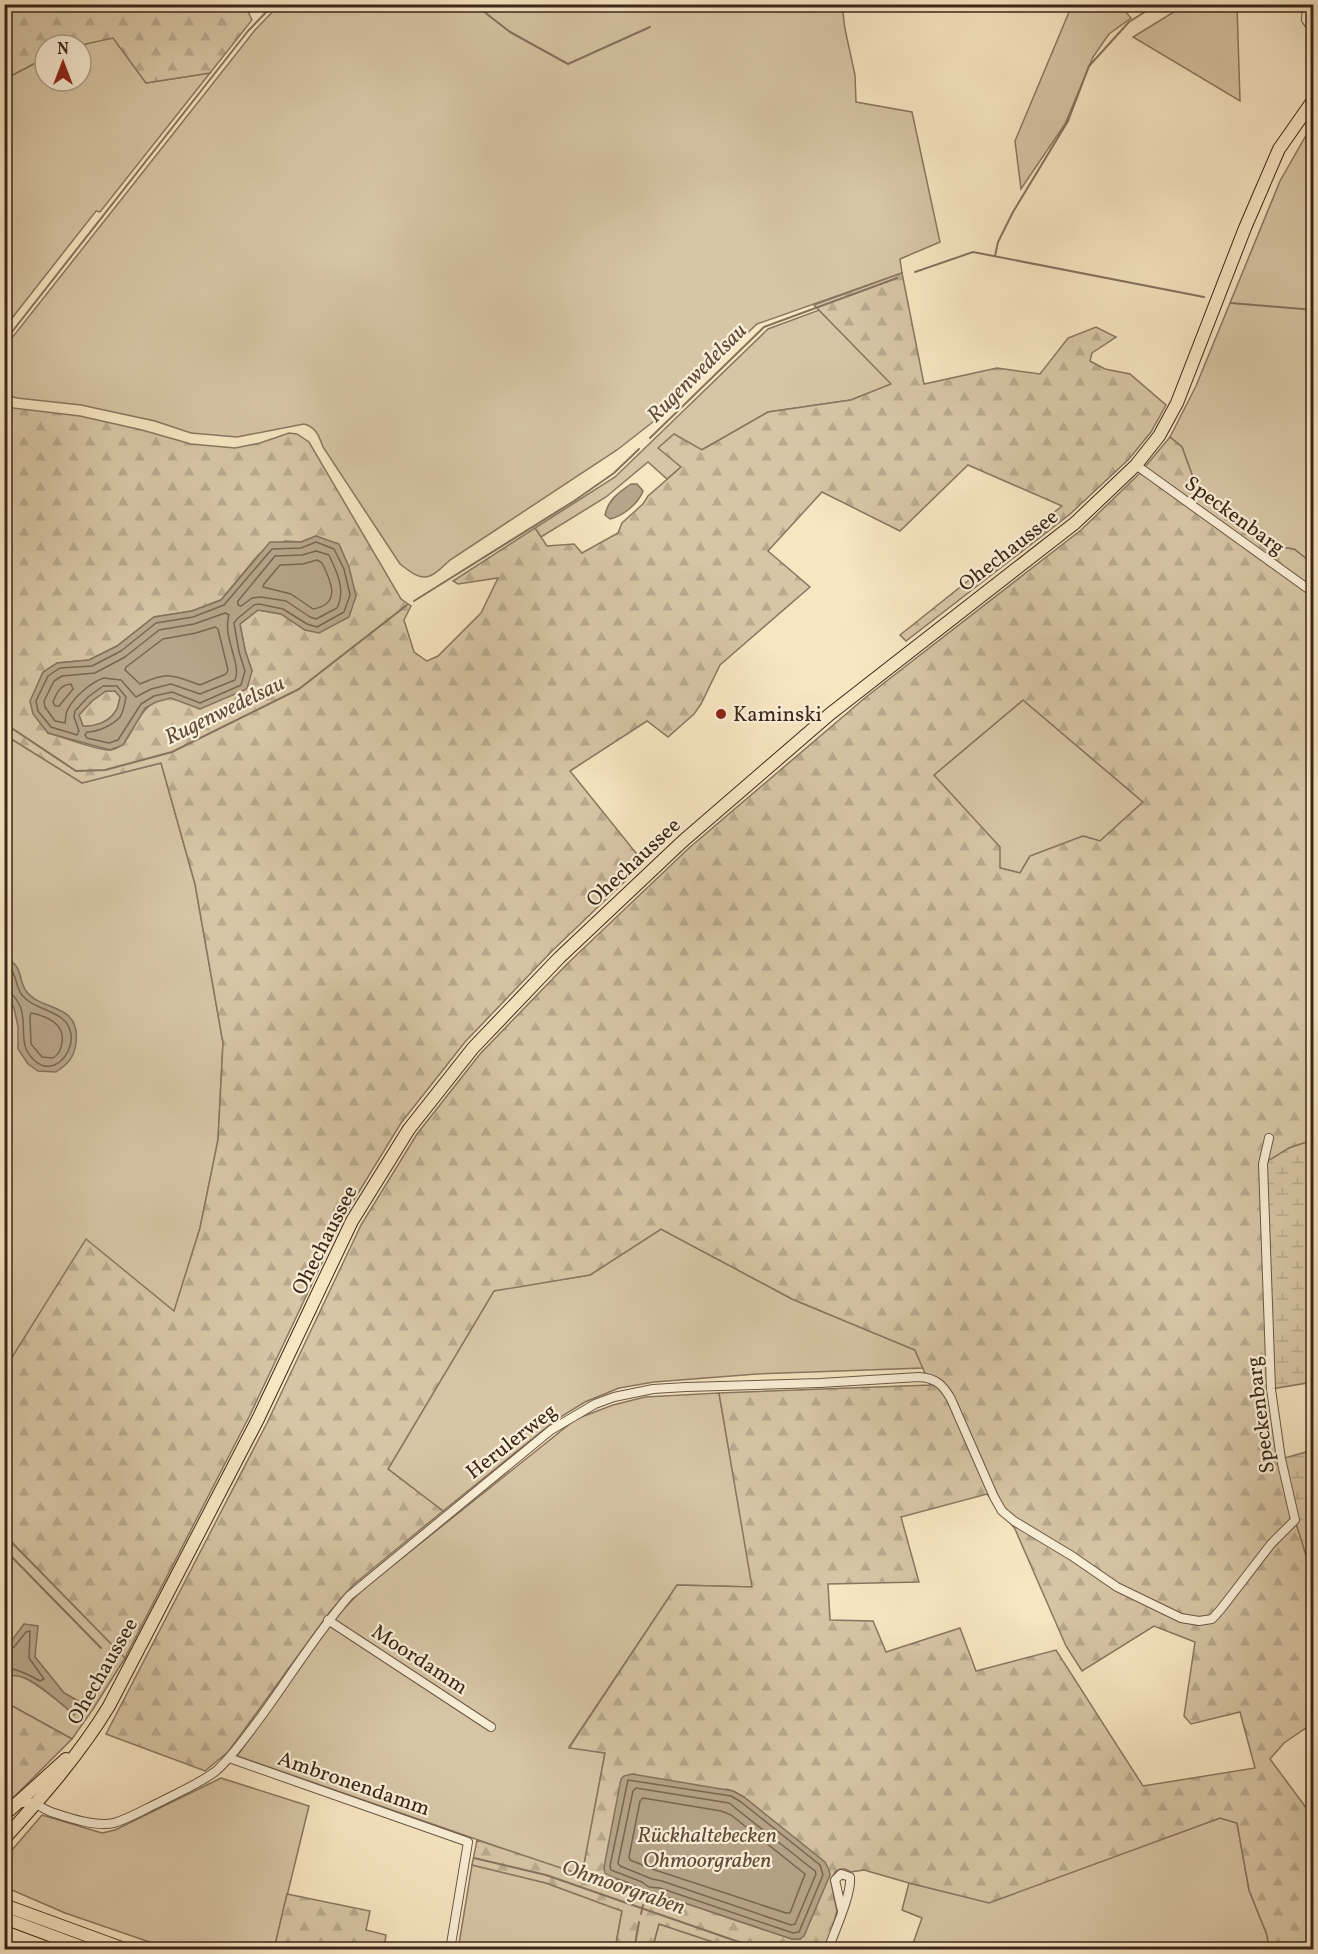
<svg xmlns="http://www.w3.org/2000/svg" width="1318" height="1954" viewBox="0 0 1318 1954" font-family="Vollkorn,serif">
<style>
.green{fill:#d7c5a5;stroke:#8a7660;stroke-width:1.5}
.forest{fill:url(#forest-firs);stroke:#8a7660;stroke-width:1.5;fill-rule:evenodd}
.wetland{fill:url(#wetland-marsh);stroke:#8a7660;stroke-width:1.5}
.water{fill:#b7a589;stroke:#86725d;stroke-width:1.5;fill-rule:evenodd}
.lines{fill:none;stroke-linecap:round;stroke-linejoin:round}
.shore{stroke:#7a6652;stroke-width:1.5}
.stream{stroke:#86725d;stroke-width:2}
.minor-casing{stroke:#6b5644;stroke-width:10}
.primary-casing{stroke:#3c261a;stroke-width:14}
.minor{stroke:#faefd7;stroke-width:8}
.primary{stroke:#f7e6c2;stroke-width:12}
.poi-dot{fill:#8f2418;stroke:#faefd7;stroke-width:2}
.labels{text-anchor:middle;stroke-width:4.5;stroke-linejoin:round;paint-order:stroke}
.street-label{font-size:21px;fill:#3c261a;stroke:#faefd7}
.poi-label{font-size:21px;fill:#3c261a;stroke:#faefd7;text-anchor:start}
.water-label{font-size:22px;font-style:italic;fill:#614c3b;stroke:#faefd7}
</style>
<defs>
<pattern id="forest-firs" width="22" height="20" patternUnits="userSpaceOnUse" patternTransform="scale(1.5)"><rect width="22" height="20" fill="#d7c5a5"/><path d="M5 1l3.5 6h-7zM16 11l3.5 6h-7z" fill="#b9a98d"/></pattern>
<pattern id="wetland-marsh" width="20" height="14" patternUnits="userSpaceOnUse" patternTransform="scale(1.5)"><rect width="20" height="14" fill="#d7c5a5"/><path d="M1 5h8M5 5V1M11 12h8M15 12V8" fill="none" stroke="#b9a98d"/></pattern>
</defs>
<rect width="100%" height="100%" fill="#f7e6c2"/>
<filter id="stains"><feTurbulence type="fractalNoise" baseFrequency=".00333" numOctaves="4"/><feColorMatrix values="0 0 0 0 .2 0 0 0 0 .09 0 0 0 0 .02 0 0 0 .5 -.17"/></filter>
<radialGradient id="worn" r=".72"><stop offset=".6" stop-color="#630" stop-opacity="0"/><stop offset="1" stop-color="#630" stop-opacity=".3"/></radialGradient>
<g class="green">
<path d="M279 5H842L845 29 855 75 856 102 912 112 940 242 900 259 902 273 757 324 658 418 617 450 450 560C428 581 424 583 400 564L323 447C319 436 316 427 304 424L237 437 191 433 155 421 81 405 17 398 5 395 4 348 255 30Z"/>
<polygon points="1072,5 1120,5 1131,18 1109,34 1093,57 1065,124 1021,189 1015,141"/>
<polygon points="1185,5 1237,5 1240,101 1133,37"/>
<polygon points="113,37 146,83 210,73 100,212 96,211 5,327 5,79 45,58 45,81 81,81 81,45"/>
<polygon points="1313,123 1313,564 1294,549 1280,547 1195,483 1182,447 1170,437 1196,386 1280,181"/>
<polygon points="819,310 892,384 851,400 768,412 701,450 667,479 648,462 606,497 541,537 535,528 615,477 768,329"/>
<polygon points="1023,700 1143,802 1100,841 1083,836 1030,856 1020,873 1000,868 934,775"/>
<polygon points="5,735 82,783 161,763 195,884 223,1043 218,1140 200,1228 174,1312 5,1370"/>
<polygon points="661,1229 792,1299 915,1350 923,1368 757,1374 654,1382 619,1388 585,1402 557,1419 443,1511 388,1469 494,1290 590,1275"/>
<polygon points="719,1393 753,1587 677,1585 569,1747 605,1753 582,1876 237,1756 334,1619 362,1590 576,1419 613,1405 645,1397"/>
<path d="M4 1535 125 1658 93 1709 72 1739 5 1702V1671C13 1678 13 1674 22 1677 35 1681 63 1705 74 1714L81 1703 64 1693 35 1657 24 1624 10 1643 5 1646Z"/>
<polygon points="221,1778 309,1806 274,1949 228,1949 180,1943 164,1947 65,1913 5,1887 5,1858 42,1815 102,1833 115,1830"/>
<polygon points="1220,1818 1237,1823 1249,1890 1267,1935 1269,1949 911,1949 922,1918 902,1910 909,1883 989,1902"/>
<polygon points="472,1865 546,1883 622,1911 615,1949 458,1950"/>
<polygon points="659,1924 734,1949 652,1950"/>
</g>
<g class="forest">
<polygon points="5,4 245,5 252,20 210,73 146,83 113,38 81,45 45,45 45,58 5,79"/>
<path d="M902 273 924 384 997 368 1040 374 1068 338 1096 327 1116 337 1092 353 1090 361 1105 369 1130 374 1166 405 1151 432 1129 459 1069 515 906 641 900 635 1062 506 968 465 900 531 822 492 768 551 810 587 720 665 701 704 694 714 668 737 647 721 570 771 644 863 552 951 465 1042 401 1123 344 1216 250 1415 125 1658 5 1535 4 1370 86 1239 174 1311 200 1228 218 1140 223 1043 195 884 161 763 82 783 5 735V407L80 416 142 430 191 444 235 448 260 443 289 433 297 434 309 442 401 599 411 606 404 620 414 652 427 661 438 656 481 613 498 578 458 584 453 581 535 528 547 546 574 544 582 553 618 533 622 523 643 504 648 496 681 467 658 448 674 434 702 450 768 412 851 400 891 384 814 305ZM316 536 305 630 281 614 258 610 240 624 245 650 252 671 200 709C192 706 179 698 170 698 133 699 136 748 110 750 99 751 60 736 48 733L57 663 89 660 117 646 154 617 192 611 221 600 259 554 285 541 301 542Z"/>
<path d="M1170 437 1182 447 1195 483 1280 547 1294 549 1313 564V1140L1289 1148 1271 1389 1295 1520 1314 1578 1313 1723 1284 1743 1270 1759 1313 1817V1949H1269L1267 1935 1249 1890 1237 1823 1220 1818 989 1903 909 1883 864 1870 851 1872 845 1869H840L835 1872 831 1882 837 1911 826 1949H734L659 1924 652 1949H615L622 1911 546 1883 472 1865 477 1840 582 1875 605 1753 569 1748 677 1585 752 1587 719 1393 930 1385 915 1350 792 1299 661 1229 590 1275 494 1291 388 1469 443 1511 353 1585 329 1613 228 1752 205 1771 106 1734 267 1423 361 1225 417 1134 480 1054 566 965 689 848 866 697 1081 530 1139 474ZM1023 700 1143 802 1100 841 1083 836 1030 856 1020 873 1000 868V847L934 775ZM987 1494 1015 1529 1066 1646 1082 1671 1154 1626 1195 1642 1184 1716 1191 1724 1240 1712 1255 1768 1143 1786 1056 1650 976 1671 960 1628 886 1652 873 1621 830 1620 828 1584 919 1582 901 1517ZM726 1789 733 1791 744 1797 800 1939H792L658 1894 651 1893 647 1896 639 1887 612 1877Z"/>
<path d="M106 691H115L120 697C119 702 118 709 115 712 109 722 94 727 83 726L79 715 92 701Z"/>
<polygon points="5,1702 72,1739 5,1806"/>
<polygon points="287,1894 370,1911 366,1930 386,1935 384,1949 274,1949"/>
</g>
<g class="wetland">
<polygon points="1313,1140 1313,1382 1271,1389 1263,1164 1289,1148"/>
<polygon points="1313,1450 1313,1563 1309,1565 1295,1520 1281,1459"/>
</g>
<g class="water">
<path d="M631 484H637L643 491C638 504 623 516 610 519L605 515C608 500 619 492 631 484Z"/>
<path d="M316 536 339 544 349 567 356 596 349 617 319 633 305 630 281 614 258 610 240 624 245 650 252 671 247 689 200 709 171 698 156 702 145 708 123 745 110 750 48 733 33 714 30 701 43 672 57 663 89 660 117 646 154 617 192 611 221 600 270 542H301ZM106 691H115L120 697C119 702 118 709 115 712 109 722 94 727 83 726L79 715 92 701Z"/>
<path d="M4 958C24 965 17 977 26 991 41 1012 81 1002 76 1043 74 1058 68 1064 56 1072L38 1071 28 1064 18 1049V1027L14 1008 5 994Z"/>
<path d="M24 1624 38 1626 35 1657 64 1693 82 1703 74 1715C63 1705 36 1681 22 1677 13 1674 13 1678 5 1671V1646L10 1643Z"/>
<path d="M632 1774 733 1791 744 1797 825 1862 829 1870 830 1875 804 1936 800 1939H792L658 1894 651 1893 647 1896C639 1882 618 1882 605 1873L604 1867 621 1779 624 1776Z"/>
</g>
<g class="lines">
<g class="shore">
<path d="M316 542 334 549 344 569 350 595 344 612 317 627 307 624 283 609 259 604 254 605 237 619 234 623 239 652 245 671 241 685 200 703 172 692 154 696 141 704 118 740 109 743 87 738 85 735 87 732C98 732 113 725 120 717 123 712 125 703 126 697L117 686H103L88 697 75 711 74 717 79 731 77 735 51 727 38 711 36 701 48 676 60 668 92 666 121 651 156 623 193 617 224 605 272 549 301 548Z"/>
<path d="M316 551 329 555C337 572 346 590 337 608L316 619 310 617 286 601 261 597 252 598 241 606 238 605V601L275 556 302 555Z"/>
<path d="M317 560 322 563C331 581 342 604 313 609L291 594 263 587 264 584 280 565 303 564Z"/>
<path d="M225 613 229 615C222 637 242 664 235 680L200 694 171 684 151 689 136 697 121 680 104 678C91 682 74 697 68 709 65 713 66 719 65 723L55 721 45 707 44 701 54 681 62 676 95 673 125 657 159 630 194 624Z"/>
<path d="M215 627 218 629 228 670 226 674 200 685C172 675 169 671 140 684L125 670 126 667 163 639 196 633Z"/>
<path d="M71 684 73 689 59 706H55L53 702C57 692 60 685 71 684Z"/>
<path d="M4 964C18 971 14 985 22 995 35 1012 67 1009 71 1034 74 1054 52 1078 34 1060 16 1044 29 1023 19 1004 17 1000 14 996 11 993L4 991"/>
<path d="M31 1013C47 1016 65 1024 62 1042 61 1050 59 1054 53 1058L42 1057 31 1044 30 1016Z"/>
<path d="M4 1651 14 1647 26 1632 30 1631 29 1658 44 1679 40 1681C28 1674 18 1669 4 1667"/>
<polygon points="628,1780 731,1796 741,1802 820,1865 823,1875 799,1932 793,1933 660,1888 649,1887 642,1882 611,1870 610,1866"/>
<polygon points="636,1788 729,1803 815,1871 816,1874 795,1924 791,1925 662,1881 652,1879 620,1866 618,1863 633,1791"/>
<polygon points="643,1798 721,1811 731,1815 805,1874 790,1913 786,1913 655,1870 630,1860 629,1857 640,1801"/>
</g>
<g class="stream">
<polyline points="474,4 510,32 568,64 650,27"/>
<polyline points="995,256 998,242 1013,212 1068,121 1089,66 1129,22 1151,8 1154,4"/>
<polyline points="915,272 973,252 1204,297"/>
<polyline points="1231,303 1314,310"/>
<polyline points="4,342 248,31 274,4"/>
<polyline points="650,438 764,327 897,278"/>
<polyline points="414,601 574,501 614,473 639,449"/>
<polyline points="4,723 76,771 105,770 172,752 299,689 407,605"/>
<polyline points="4,1549 101,1648"/>
<polyline points="474,1858 546,1875 762,1950"/>
<polyline points="641,1914 643,1905"/>
<polyline points="634,1950 639,1922"/>
</g>
<defs>
<g id="minor">
<polyline points="1307,4 1306,20 1314,31"/>
<polyline points="1136,465 1314,593"/>
<polyline points="328,1620 491,1727"/>
<polyline points="229,1758 468,1842 450,1950"/>
<path d="M18 1804C36 1799 36 1806 51 1812 69 1818 95 1827 114 1823 130 1818 145 1809 160 1802 179 1792 199 1784 216 1771 233 1756 246 1736 260 1718 290 1677 316 1634 349 1596L551 1430 595 1404 614 1397 653 1389 686 1387 820 1383 919 1377C936 1378 943 1385 951 1399L994 1497 1002 1511 1014 1521 1072 1556 1117 1587 1181 1618 1199 1621 1212 1619 1221 1609 1271 1544 1295 1520 1281 1459 1271 1389 1263 1164 1269 1138"/>
<path d="M828 1950C834 1932 852 1894 850 1877L841 1874 835 1880 842 1911"/>
</g>
<g id="primary">
<polyline points="4,1815 66,1759"/>
<path d="M4 1839C42 1797 80 1754 109 1706L258 1419 352 1221 409 1129 473 1048 559 958 683 841 830 714 1075 523 1136 465 1159 436 1177 403 1245 228 1279 149 1314 99"/>
<polyline points="4,1905 127,1950"/>
<polyline points="4,1918 90,1950"/>
</g>
</defs>
<use href="#minor" class="minor-casing"/>
<use href="#primary" class="primary-casing"/>
<use href="#minor" class="minor"/>
<use href="#primary" class="primary"/>
</g>
<circle class="poi-dot" cx="721" cy="714" r="6"/>
<g class="labels">
<g class="street-label">
<text transform="translate(1235 515) rotate(36)" y="7">Speckenbarg</text>
<text transform="translate(1008 550) rotate(-38)" y="7">Ohechaussee</text>
<text transform="translate(633 862) rotate(-43)" y="7">Ohechaussee</text>
<text transform="translate(324 1240) rotate(-63)" y="7">Ohechaussee</text>
<text transform="translate(1260 1415) rotate(-97)" y="7">Speckenbarg</text>
<text transform="translate(511 1441) rotate(-38)" y="7">Herulerweg</text>
<text transform="translate(420 1659) rotate(33)" y="7">Moordamm</text>
<text transform="translate(102 1671) rotate(-60)" y="7">Ohechaussee</text>
<text transform="translate(354 1783) rotate(19)" y="7">Ambronendamm</text>
</g>
<g class="poi-label">
<text x="733" y="721">Kaminski</text>
</g>
<g class="water-label">
<text transform="translate(696 372) rotate(-45)" y="8">Rugenwedelsau</text>
<text transform="translate(224 709) rotate(-26)" y="8">Rugenwedelsau</text>
<text x="707" y="1842">Rückhaltebecken<tspan x="707" dy="25">Ohmoorgraben</tspan></text>
<text transform="translate(624 1886) rotate(19)" y="8">Ohmoorgraben</text>
</g>
</g>
<rect width="1318" height="1954" fill="none" stroke="#f7e6c2" stroke-width="24"/>
<rect x="6" y="6" width="1306" height="1942" fill="none" stroke="#3c261a" stroke-width="3"/>
<rect x="12" y="12" width="1294" height="1930" fill="none" stroke="#3c261a" stroke-width="1.5"/>
<g transform="translate(63 63)"><circle r="28" fill="#faefd7" stroke="#ae9f8b" stroke-width="1.5"/>
<path d="M0-4.5L10 22L0 15L-10 22Z" fill="#8f2418"/>
<text y="-9" font-size="16" font-weight="bold" text-anchor="middle" fill="#3c261a">N</text>
</g>
<rect width="100%" height="100%" filter="url(#stains)"/>
<rect width="100%" height="100%" fill="url(#worn)"/>
</svg>
